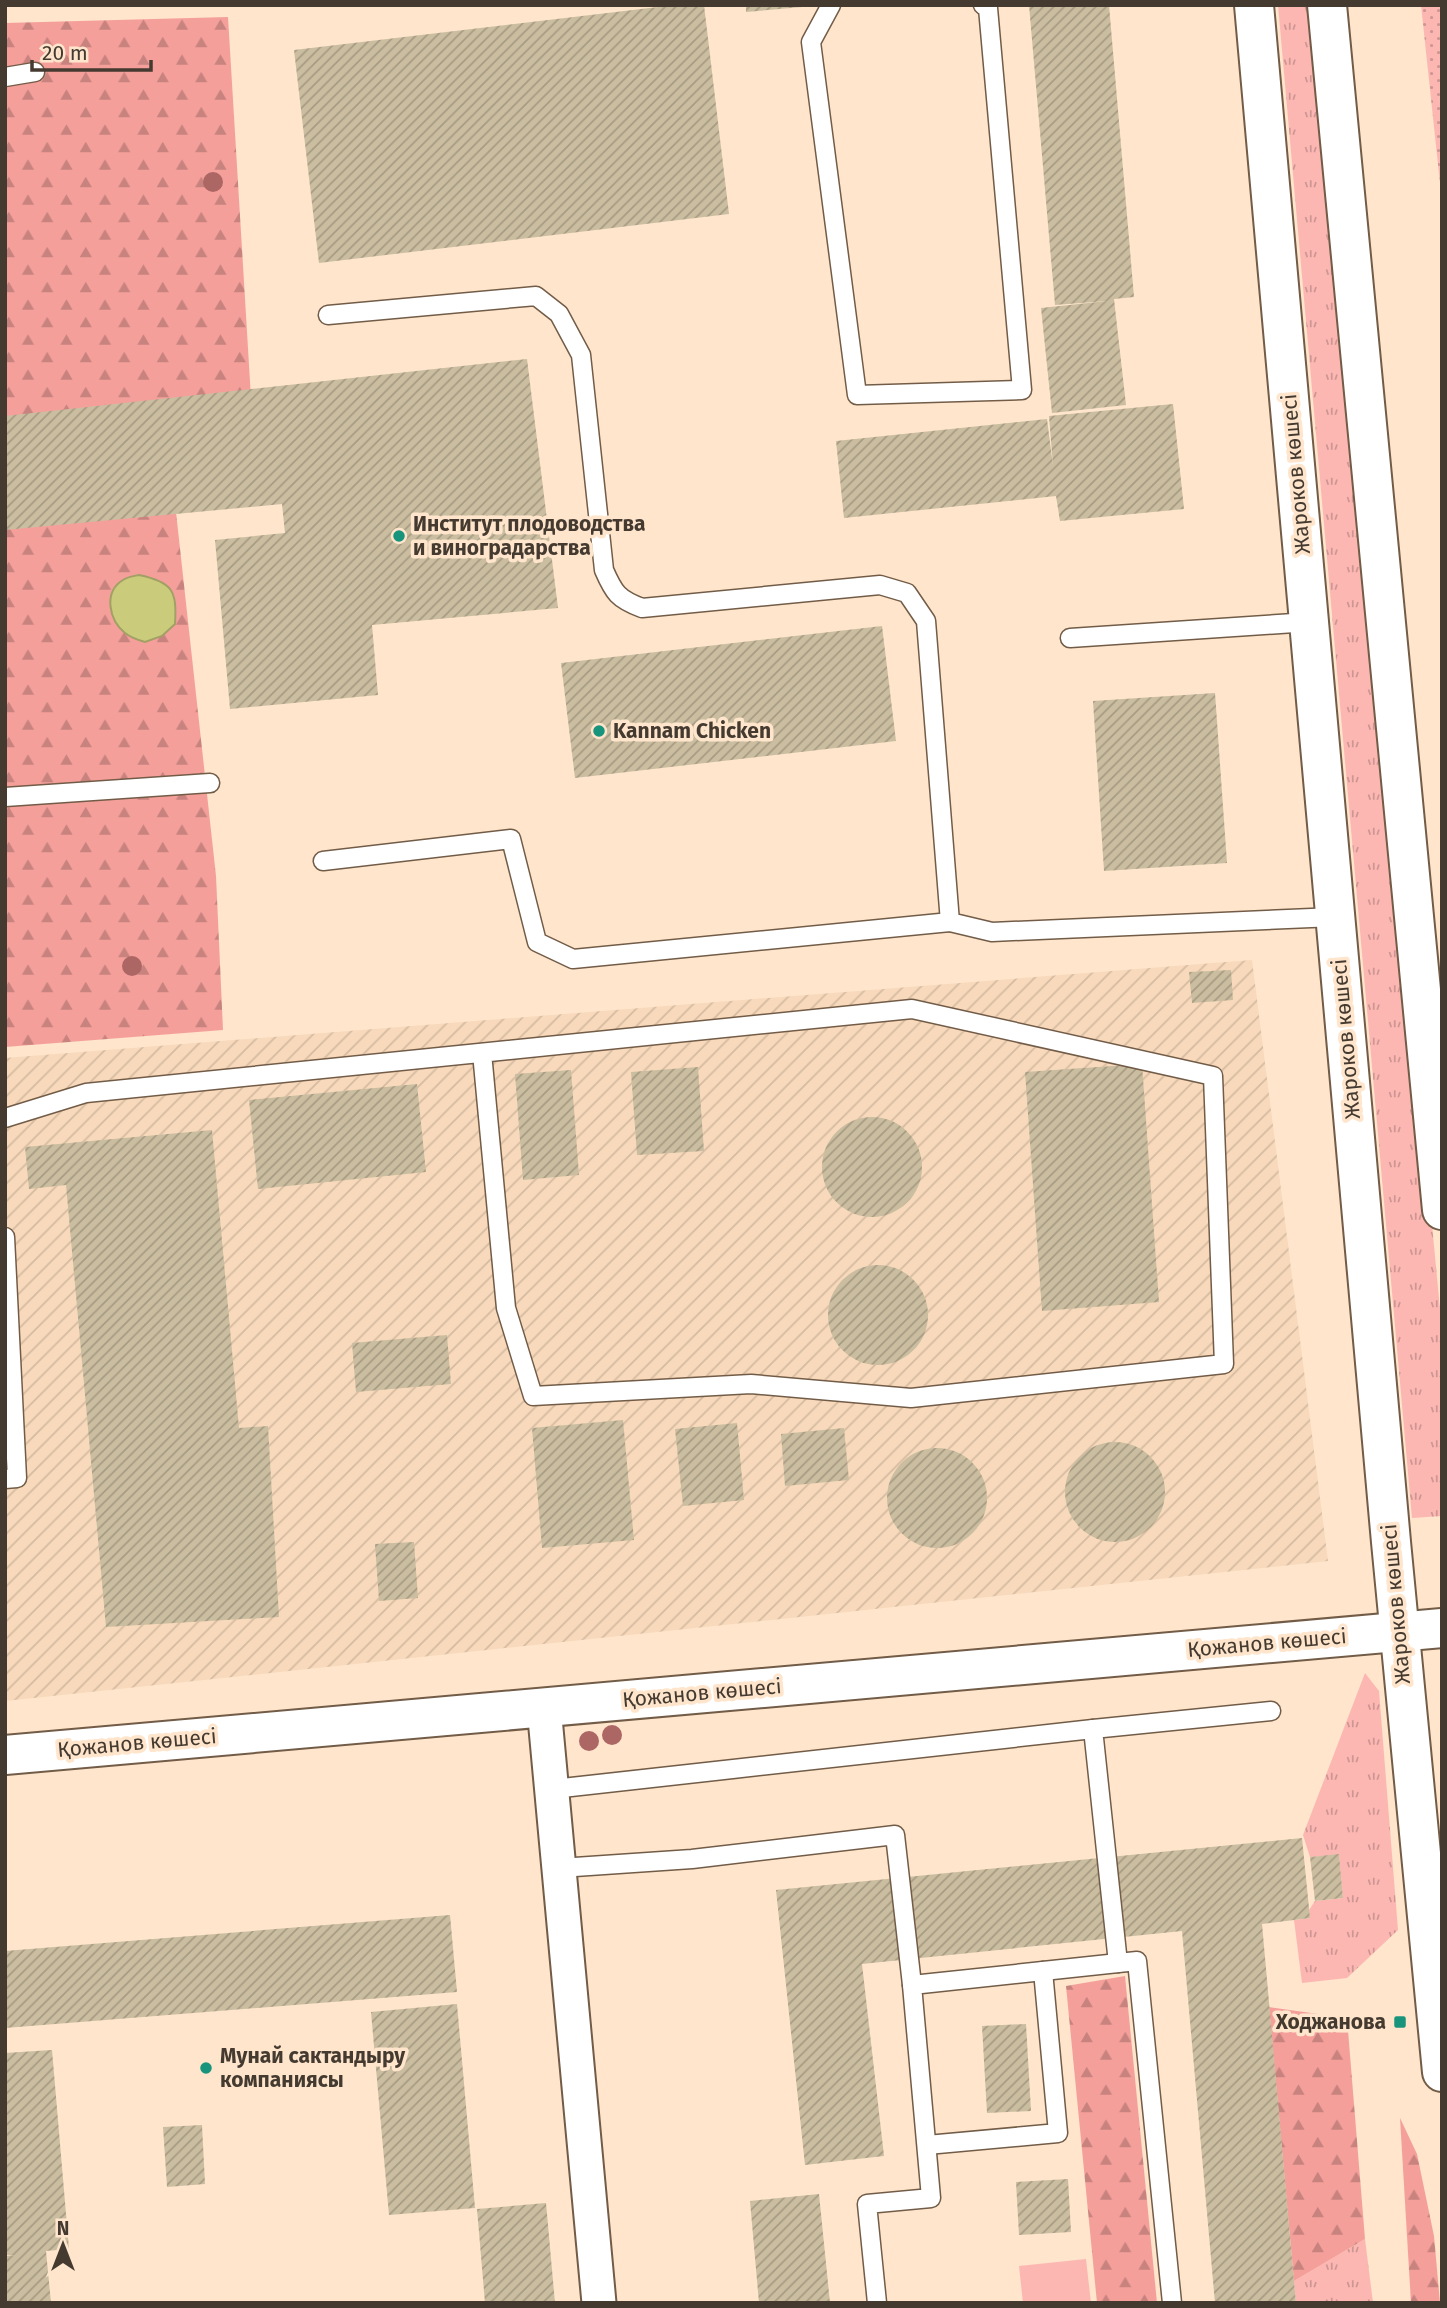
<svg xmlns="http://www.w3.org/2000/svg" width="1447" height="2308" viewBox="0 0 1447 2308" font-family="'Fira Sans',sans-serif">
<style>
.industrial{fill:url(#industrial-furrows)}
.grass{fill:url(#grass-tufts)}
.forest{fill:url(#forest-firs)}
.park{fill:url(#park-dots)}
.pitch{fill:#fdb7b3}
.water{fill:#cbcc7b;stroke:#a2a064;stroke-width:2}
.building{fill:url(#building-hatch)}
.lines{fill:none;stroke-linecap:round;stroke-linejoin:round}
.service-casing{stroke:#725c47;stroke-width:21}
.minor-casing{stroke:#725c47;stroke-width:37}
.tertiary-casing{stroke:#725c47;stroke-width:42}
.secondary-casing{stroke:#725c47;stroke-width:42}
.service{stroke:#fff;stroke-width:18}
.minor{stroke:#fff;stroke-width:33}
.tertiary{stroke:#fff;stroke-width:38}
.secondary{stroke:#fff;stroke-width:38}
.tree{fill:#ac6765}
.poi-dot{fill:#17947b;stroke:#fee5cc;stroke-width:2.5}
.labels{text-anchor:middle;stroke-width:7;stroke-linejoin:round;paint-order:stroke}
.street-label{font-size:21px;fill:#443a30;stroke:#fee5cc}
.poi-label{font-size:21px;font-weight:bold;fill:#443a30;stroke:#fee5cc;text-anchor:start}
</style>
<defs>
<pattern id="industrial-furrows" width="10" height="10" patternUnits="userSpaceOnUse" patternTransform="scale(1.75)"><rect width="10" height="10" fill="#f8d9bb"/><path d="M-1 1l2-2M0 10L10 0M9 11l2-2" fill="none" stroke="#d6bba1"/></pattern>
<pattern id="grass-tufts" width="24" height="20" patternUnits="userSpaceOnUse" patternTransform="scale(1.75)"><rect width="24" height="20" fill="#fdb7b3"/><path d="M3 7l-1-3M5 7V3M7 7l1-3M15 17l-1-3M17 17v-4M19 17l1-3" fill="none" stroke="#ce9692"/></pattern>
<pattern id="forest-firs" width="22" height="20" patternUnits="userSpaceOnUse" patternTransform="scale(1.75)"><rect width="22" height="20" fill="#f59f9b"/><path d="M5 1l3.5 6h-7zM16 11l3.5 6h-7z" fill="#c8837f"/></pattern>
<pattern id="park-dots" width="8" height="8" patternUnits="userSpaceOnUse" patternTransform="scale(1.75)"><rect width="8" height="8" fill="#fdb7b3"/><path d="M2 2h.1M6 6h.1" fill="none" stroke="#ce9692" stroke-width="1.8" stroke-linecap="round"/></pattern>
<pattern id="building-hatch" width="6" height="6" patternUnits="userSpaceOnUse" patternTransform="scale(1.75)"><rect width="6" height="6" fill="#cbbea0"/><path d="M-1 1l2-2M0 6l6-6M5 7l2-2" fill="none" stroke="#a69b83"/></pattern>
</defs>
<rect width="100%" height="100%" fill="#fee5cc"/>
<polygon class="industrial" points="1252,960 1328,1561 5,1701 5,1058"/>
<g class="grass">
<polygon points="1278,5 1316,5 1442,1330 1442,1516 1412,1518"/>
<polygon points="1365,1673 1379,1691 1398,1930 1347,1978 1302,1983 1294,1920 1310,1918 1309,1910 1315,1901 1343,1898 1339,1855 1310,1857 1303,1835"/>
<polygon points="1365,2239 1373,2303 1296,2303 1294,2281"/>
</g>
<g class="forest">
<polygon points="228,17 251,398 165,412 216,876 223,1030 5,1047 5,23"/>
<polygon points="1125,1976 1157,2303 1097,2303 1066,1986"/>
<polygon points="1269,2007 1347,2018 1365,2239 1294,2281"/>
<polygon points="1400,2118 1417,2154 1434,2236 1440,2303 1411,2303"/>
</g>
<polygon class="park" points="1421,5 1442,5 1442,202"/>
<polygon class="pitch" points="1086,2259 1091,2303 1023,2303 1019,2266"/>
<path class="water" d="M139 575C173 582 177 591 175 624L162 636 145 642C138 640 130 637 125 633 109 620 103 592 123 580 127 577 134 576 139 575Z"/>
<g class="building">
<polygon points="675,5 704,5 729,214 319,263 294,50"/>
<polygon points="746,5 802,5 802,7 746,12"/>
<polygon points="1029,5 1109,5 1134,297 1114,299 1126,405 1052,413 1041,308 1107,301 1055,305"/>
<polygon points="527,359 558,608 372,625 378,695 230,709 215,540 285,533 282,504 5,530 5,416"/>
<polygon points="1173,404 1184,509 1060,521 1056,496 844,518 836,441 1047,419 1053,466 1049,416"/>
<polygon points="882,626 896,741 575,778 561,663"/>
<polygon points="1215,693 1227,863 1104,871 1093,701"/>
<polygon points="1231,970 1233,1000 1192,1003 1189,972"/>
<polygon points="1142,1064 1159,1302 1042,1311 1025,1072"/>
<polygon points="698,1067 704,1151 637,1155 631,1072"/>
<polygon points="571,1070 579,1175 523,1180 515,1074"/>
<polygon points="417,1084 426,1172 258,1189 249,1100"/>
<circle cx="872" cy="1167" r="50"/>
<polygon points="212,1130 239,1428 268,1426 279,1617 106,1627 66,1185 29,1189 25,1147"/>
<circle cx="878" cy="1315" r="50"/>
<polygon points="447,1335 451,1384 356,1392 352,1343"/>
<polygon points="623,1420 634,1540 542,1548 532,1428"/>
<polygon points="737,1423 744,1500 683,1506 675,1429"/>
<polygon points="844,1428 849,1480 785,1486 781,1434"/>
<circle cx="1115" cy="1492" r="50"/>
<circle cx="937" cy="1498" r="50"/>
<polygon points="414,1542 418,1598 379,1601 375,1544"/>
<polygon points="1302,1838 1310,1918 1262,1924 1296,2303 1215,2303 1182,1931 862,1964 884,2156 805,2165 776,1890"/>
<polygon points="1339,1854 1343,1898 1315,1901 1310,1857"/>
<polygon points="450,1915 457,1992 5,2028 5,1951"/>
<polygon points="457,2004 475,2208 389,2215 371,2012"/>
<polygon points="1026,2024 1031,2111 987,2113 982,2026"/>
<polygon points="52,2050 69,2249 46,2251 51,2303 5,2303 5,2256 15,2255 5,2255 5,2053"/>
<polygon points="202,2125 205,2184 167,2187 163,2127"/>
<polygon points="1068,2179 1071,2232 1019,2235 1016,2182"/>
<polygon points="819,2194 830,2303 759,2303 750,2201"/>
<polygon points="546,2203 555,2303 485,2303 477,2209"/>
</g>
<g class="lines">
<defs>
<g id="service">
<polyline points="831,5 811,42 857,395 1022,390 988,8 983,5"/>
<polyline points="5,77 35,72"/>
<path d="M328 315 536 296 559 314 581 355 604 570C614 593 618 599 642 608L880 585 907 593 926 621 950 922 992 932 1335 917"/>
<polyline points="1070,638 1309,622"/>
<polyline points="5,797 210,783"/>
<polyline points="323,861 511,839 537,942 573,959 950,922"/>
<polyline points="5,1118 86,1093 912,1009 1213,1076 1224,1364 911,1398 751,1384 533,1396 506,1308 482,1053"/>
<polyline points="5,1237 17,1478 5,1479"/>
<polyline points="553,1789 1093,1729"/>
<polyline points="560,1868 692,1859 895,1835 912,1985"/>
<polyline points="1118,1963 1093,1729 1271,1711"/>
<polyline points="927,2145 1058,2133 1043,1971"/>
<polyline points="877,2303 867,2204 931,2198 912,1985 1137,1961 1172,2303"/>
</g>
<polyline id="minor" points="544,1707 599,2303"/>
<polyline id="tertiary" points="5,1755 1442,1628"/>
<g id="secondary">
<polyline points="1254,5 1391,1542 1442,2072"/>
<polyline points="1327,5 1442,1210"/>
</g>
</defs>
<use href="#service" class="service-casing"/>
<use href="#minor" class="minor-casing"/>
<use href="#tertiary" class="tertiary-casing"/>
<use href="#secondary" class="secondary-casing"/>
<use href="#service" class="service"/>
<use href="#minor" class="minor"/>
<use href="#tertiary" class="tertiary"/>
<use href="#secondary" class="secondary"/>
</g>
<g class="tree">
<circle cx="213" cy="182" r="10"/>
<circle cx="132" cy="966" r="10"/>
<circle cx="612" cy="1735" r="10"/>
<circle cx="589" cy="1741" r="10"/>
</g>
<g class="poi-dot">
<circle cx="399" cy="536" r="7"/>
<circle cx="599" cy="731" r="7"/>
<rect x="1393" y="2015" width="14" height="14" rx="3.5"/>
<circle cx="206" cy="2068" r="7"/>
</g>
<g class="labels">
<g class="street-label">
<text transform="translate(1296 474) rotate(-95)" y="7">Жароков көшесі</text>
<text transform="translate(1346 1039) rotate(-95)" y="7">Жароков көшесі</text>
<text transform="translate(1396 1604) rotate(-95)" y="7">Жароков көшесі</text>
<text transform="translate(1267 1643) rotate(-5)" y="7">Қожанов көшесі</text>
<text transform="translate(702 1693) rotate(-5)" y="7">Қожанов көшесі</text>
<text transform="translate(137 1743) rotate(-5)" y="7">Қожанов көшесі</text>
</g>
<g class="poi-label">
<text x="413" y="531">Институт плодоводства<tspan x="413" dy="24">и виноградарства</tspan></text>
<text x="613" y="738">Kannam Chicken</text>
<text x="1386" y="2029" text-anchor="end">Ходжанова</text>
<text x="220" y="2063">Мунай сактандыру<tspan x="220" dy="24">компаниясы</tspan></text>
</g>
</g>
<rect width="1447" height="2308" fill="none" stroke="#443a30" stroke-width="14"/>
<g transform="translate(63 2245)" stroke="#fee5cc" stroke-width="5" paint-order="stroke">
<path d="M0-5L12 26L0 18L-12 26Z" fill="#443a30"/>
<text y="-10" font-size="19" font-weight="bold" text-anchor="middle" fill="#443a30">N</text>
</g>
<path d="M32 60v10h119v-10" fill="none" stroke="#443a30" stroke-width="3.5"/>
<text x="42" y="60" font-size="21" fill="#443a30" stroke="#fee5cc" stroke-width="5" paint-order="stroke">20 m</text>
</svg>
